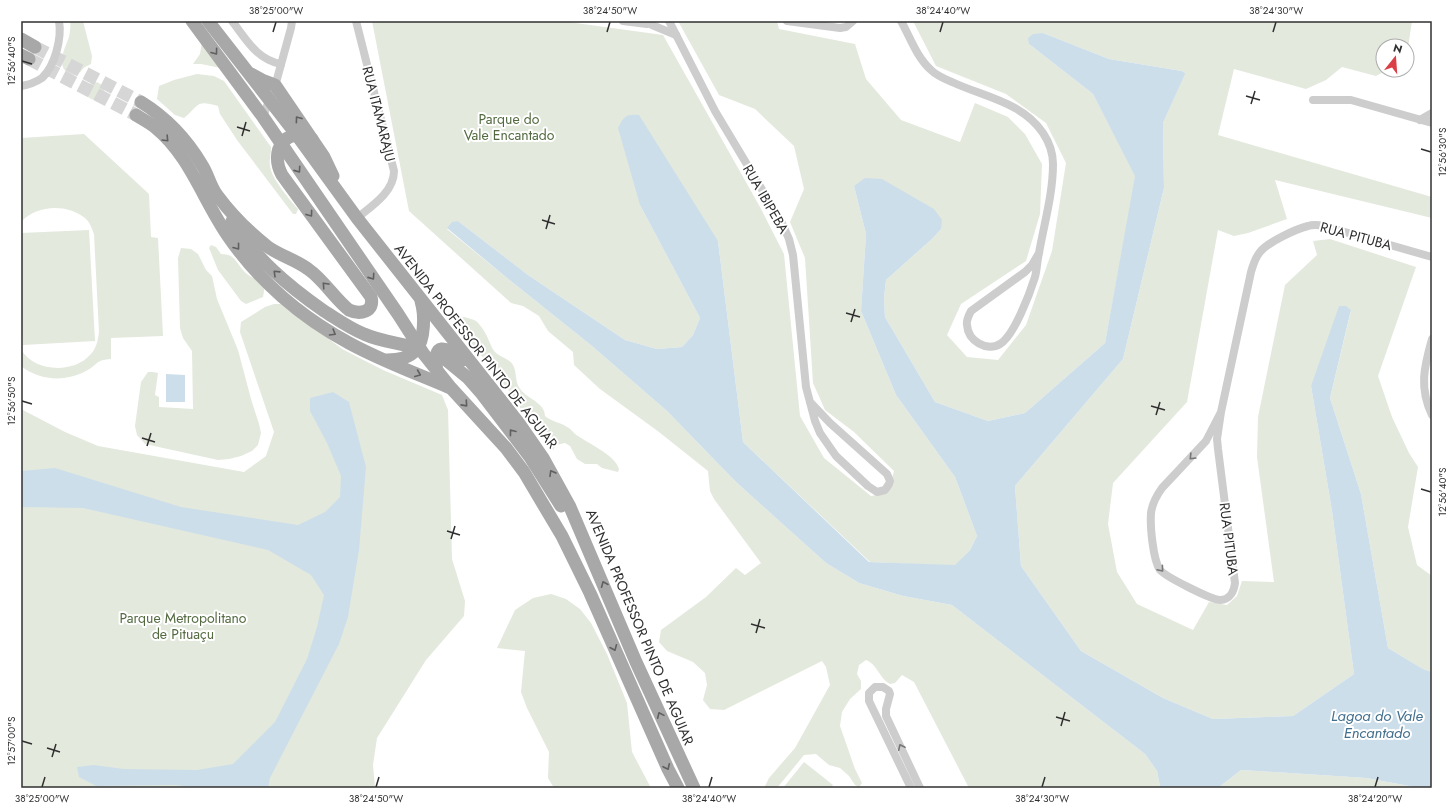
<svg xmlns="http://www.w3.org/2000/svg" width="1453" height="809" viewBox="0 0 1453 809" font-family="Jost,sans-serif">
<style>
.green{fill:#e3e9dd}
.water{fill:#cddeeb}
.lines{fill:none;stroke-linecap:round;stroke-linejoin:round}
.primary-tunnel{stroke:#d6d6d6;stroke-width:13;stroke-dasharray:13 6;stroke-linecap:butt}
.street{stroke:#cdcdcd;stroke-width:8}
.primary{stroke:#a8a8a8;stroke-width:13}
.oneway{stroke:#606060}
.oneway2{stroke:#777}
.ticks{fill:none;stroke:#303030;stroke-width:1.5}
.labels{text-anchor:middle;stroke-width:4;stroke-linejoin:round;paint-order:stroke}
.street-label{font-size:14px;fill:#303030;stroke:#fff}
.park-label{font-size:14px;fill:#536a40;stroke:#fff}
.water-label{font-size:15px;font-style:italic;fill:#426f8e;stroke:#fff}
.neatline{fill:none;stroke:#303030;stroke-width:1.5}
.ticks-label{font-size:10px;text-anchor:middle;fill:#303030}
</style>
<rect width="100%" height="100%" fill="#fff"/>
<g class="green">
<path d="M70 21H83L92 56 91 64C89 65 87 66 85 67 80 71 78 78 70 74 55 67 65 48 69 37 70 32 71 26 70 21Z"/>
<path d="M372 21H561L663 35 760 207 784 254 800 416 824 458 871 496 888 493 894 471 854 432 825 410 813 383 805 258 790 222 804 189 794 146 755 109 719 95 678 21H777L779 29 855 44 866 79 901 120 960 142 975 103 1008 117 1025 134 1042 164 1040 214 1026 261 961 304 947 335 967 357 998 360 1026 325 1052 251 1066 163 1046 123 1006 94 936 66 913 21H1412L1407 54V46H1383V70H1387L1376 76 1342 67 1326 80 1306 89 1234 69 1218 135 1432 197V218L1275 180 1287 219 1248 233 1234 236 1218 230 1187 402 1113 483 1108 524 1117 572 1137 604 1193 630 1209 602 1227 605 1237 596 1242 581 1274 582 1257 457 1258 417 1285 285 1317 255 1313 241 1330 239 1416 267 1378 376 1392 417 1409 453 1418 467 1408 527 1417 565 1432 576V672L1423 669 1388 648 1361 494 1330 398 1351 311 1311 386 1332 511 1354 674 1293 716 1213 719 1163 698 1081 651 1021 566 1015 486 1123 359 1164 188 1163 123 1185 73 1182 71 1109 59 1043 33 1029 44 1093 94 1136 176 1105 343 1025 413 988 421 935 402 885 317 884 298 886 280 933 238 941 229 854 186 866 234 861 311 896 395 955 477 977 536 970 550 955 566 870 562 743 442 718 241 640 205 700 318 693 335 682 347 657 349 625 340 528 275 458 221 447 229 507 278 592 346 667 411 736 482 826 563 859 583 903 596 952 605 1145 754 1157 771 1160 786 1157 788H969L914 682 902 675 895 683 890 684C879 678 878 665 866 660L859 665 857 674 861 681V689L850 699 842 712 840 726 855 769 862 783 859 787 855 785 849 776 840 768 829 765 816 754 804 755 777 788H764L769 778 795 748 830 685 826 667 822 661 724 710 710 709 703 700 707 685 705 673 693 662 667 651 659 642 661 630 706 597 736 568 745 575 761 563 714 499 710 491 708 471 659 432 600 389 574 365 573 352 548 331 539 316 523 306 511 303 409 211Z"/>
<polygon points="202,42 221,68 201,64 193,64 200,54"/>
<path d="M197 74 214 76 224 81 271 147C271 154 269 161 270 166 271 178 290 200 298 209L296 214H293L237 140 220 114 218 106C195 99 199 106 184 118L175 115 157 99 159 86 174 80Z"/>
<circle cx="95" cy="91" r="9"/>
<path d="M84 134 149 194 151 237 158 238 163 336 111 338V359C95 360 99 364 86 371 65 382 40 381 21 366V349C33 372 73 374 90 355 96 349 98 341 99 332L94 234C92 229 90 222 85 218 67 203 36 205 21 222V138Z"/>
<polygon points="89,230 95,341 23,345 21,315 21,233"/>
<path d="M211 245 216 247 221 254C237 254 236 265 247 274 252 278 258 279 262 285 265 288 264 292 263 297L246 304 241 301 218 270 209 248Z"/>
<polygon points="181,248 191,249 198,254 206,270 212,276 217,299 238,350 251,399 259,424 261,433 258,445 252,451 241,456 229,459 218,460 145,444 137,435 135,426 141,382 148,372 153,372 158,373 155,395 159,397 159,407 193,409 192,351 183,338 180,328 178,258"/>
<polygon points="274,304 283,304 342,349 383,370 442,395 448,410 452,559 465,601 464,616 426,660 377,738 373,765 375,788 21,788 21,409 65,432 98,446 244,472 266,456 274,432 240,332 241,322 265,307"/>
<path d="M464 317C467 318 473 319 476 321 481 325 487 335 489 341 491 345 492 349 495 352 501 358 510 358 514 367 517 376 515 383 521 390 528 399 545 403 545 416 552 422 560 422 567 427 570 428 572 431 574 433 586 443 615 454 619 469L618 472 602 468 597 464H585L577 459 570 446 565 443 556 445 553 450 549 448 528 414 521 409 510 392 495 373 494 368 491 363 484 359 458 326 459 319Z"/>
<polygon points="551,594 566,599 580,609 591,623 607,654 627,703 632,752 651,788 554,788 548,778 549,752 527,708 521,692 525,651 497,648 515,610 533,598"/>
<polygon points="804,762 833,785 831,788 783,788"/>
<polygon points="1241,770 1366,778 1420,788 1218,788"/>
</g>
<g class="water">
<path d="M1043 33 1109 59 1182 71 1185 73V74L1163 123 1164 188 1123 359 1015 486 1021 566 1081 651 1163 698 1213 719 1293 716 1354 674 1332 511 1311 386 1339 306H1346L1351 310 1330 398 1361 494 1388 648 1423 669 1432 672V788H1420L1366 778 1241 770 1218 788H1157L1160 786 1157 771 1145 754 952 605 903 596 859 583 826 563 736 482 667 411 592 346 507 278 447 228 452 222 458 221 528 275 625 340 657 349 682 347 693 335 700 318 640 205 618 128C624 116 626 114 639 115L718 241 743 442 869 562 955 565 970 550 977 536 955 477 896 395 861 311 866 234 854 186 865 178 882 179 934 209 942 220 941 229 933 238 886 280 884 298 885 317 935 402 988 421 1025 413 1105 343 1135 176 1093 94 1029 44 1028 38 1033 34Z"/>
<polygon points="166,374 185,375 185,402 166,402"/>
<polygon points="333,392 349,402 366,467 359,550 348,617 339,644 270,778 268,788 203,788 174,785 96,786 79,777 77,767 94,765 124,769 197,770 233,764 275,722 307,659 317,627 324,595 311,575 268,550 83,508 21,507 21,471 55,468 181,507 298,525 325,512 340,497 341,476 327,443 310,411 310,398"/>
</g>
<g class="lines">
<g class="primary-tunnel">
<polyline points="35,47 141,102"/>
<polyline points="29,59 136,115"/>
</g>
<g class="street">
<path d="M232 21C246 39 257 60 281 64"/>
<path d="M356 21 394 171C394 192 372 206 357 218"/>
<polyline points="623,21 647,24"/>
<polyline points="669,21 715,111 782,223 789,239 793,255 806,387 815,421 820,433 836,456 868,486 877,492 885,490 889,484 890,481 887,474 830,423 810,402"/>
<polyline points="787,21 840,28 846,27 853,21"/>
<path d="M901 21C910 37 917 58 931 70 937 76 945 79 952 82 984 97 1022 102 1043 133 1049 142 1053 153 1053 164 1053 194 1044 224 1039 253 1037 261 1037 270 1035 277 1030 293 1014 336 1000 344 987 352 968 341 967 325 966 320 969 315 971 311L1025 272 1032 265 1039 253"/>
<polyline points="652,25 676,35"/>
<path d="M21 86C28 85 36 82 42 78 55 66 62 38 59 21"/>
<polyline points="1313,100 1351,100 1432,123"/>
<polyline points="263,117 277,79 291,28 292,21"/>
<polyline points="1420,120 1432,113"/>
<path d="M1432 339C1424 367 1419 388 1432 415"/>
<path d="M1221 412 1206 441 1162 488C1157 495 1152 504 1151 513 1150 526 1153 560 1160 570 1166 577 1212 600 1220 600 1230 600 1234 591 1235 583L1218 449 1217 439 1221 412 1251 272C1253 265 1255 258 1260 252 1268 242 1296 229 1308 226 1314 224 1319 225 1324 226L1432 257"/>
<polyline points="911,788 869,701 869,693 875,687 883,687 889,691 890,694 886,709 886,716 920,788"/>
</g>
<g class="primary">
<polyline points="192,21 263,117 398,314 423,353 451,388 506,448 524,472 562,536 590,593 668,769 678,788"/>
<polyline points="208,21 296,134 357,218 518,422 543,458 570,507 636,662 694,788"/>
<polyline points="21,39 35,47"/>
<polyline points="21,55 29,59"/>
<polyline points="251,74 262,80 275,85 324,157 333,176"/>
<path d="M141 102C167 118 186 138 202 165 208 174 210 186 217 195 231 214 249 232 268 247 281 256 296 260 308 269 324 280 334 298 349 310 360 315 375 312 371 297L282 175C269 151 285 126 312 139"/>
<path d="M136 115C142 119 150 123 156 128 190 156 203 200 228 236 258 280 301 317 349 343 380 360 415 373 448 387"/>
<path d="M232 221C255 258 288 286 324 311 337 319 349 328 364 334 377 340 391 342 405 345"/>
<polyline points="445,359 468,378 482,394 530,457 561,506"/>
<path d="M387 360C396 360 409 358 416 350 425 340 425 314 421 301"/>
<path d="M437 371C432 341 446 346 463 360"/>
</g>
</g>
<defs><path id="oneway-chevron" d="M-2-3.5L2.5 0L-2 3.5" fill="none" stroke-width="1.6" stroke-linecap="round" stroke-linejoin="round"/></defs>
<g class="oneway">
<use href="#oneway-chevron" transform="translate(215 52) rotate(53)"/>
<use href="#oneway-chevron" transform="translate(298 119) rotate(-126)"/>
<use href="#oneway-chevron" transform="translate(166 139) rotate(46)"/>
<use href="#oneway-chevron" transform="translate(298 170) rotate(55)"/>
<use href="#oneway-chevron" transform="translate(310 214) rotate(54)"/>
<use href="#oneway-chevron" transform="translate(237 247) rotate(52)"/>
<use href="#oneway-chevron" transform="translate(276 273) rotate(-136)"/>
<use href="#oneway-chevron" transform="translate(372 277) rotate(55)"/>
<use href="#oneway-chevron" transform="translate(325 285) rotate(-133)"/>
<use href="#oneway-chevron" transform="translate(333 333) rotate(31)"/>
<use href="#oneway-chevron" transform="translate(418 374) rotate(23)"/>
<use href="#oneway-chevron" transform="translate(465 404) rotate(48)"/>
<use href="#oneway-chevron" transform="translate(512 432) rotate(-128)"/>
<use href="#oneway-chevron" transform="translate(552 473) rotate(-120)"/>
<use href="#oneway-chevron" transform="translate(604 584) rotate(-113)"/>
<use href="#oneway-chevron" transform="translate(614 648) rotate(67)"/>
<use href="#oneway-chevron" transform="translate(660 715) rotate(-114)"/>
<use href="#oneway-chevron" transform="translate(667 767) rotate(65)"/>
</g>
<g class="oneway2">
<use href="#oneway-chevron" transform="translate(1192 457) rotate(134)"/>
<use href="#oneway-chevron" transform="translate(1161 569) rotate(50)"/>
<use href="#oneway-chevron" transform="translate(901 747) rotate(-115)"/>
</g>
<path class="ticks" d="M273 32 276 22M607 32 610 22M940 32 943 22M1273 32 1276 22M22 61 32 64M1246 96 1260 100M1251 104 1255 91M237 127 250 131M242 136 246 122M1421 149 1431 152M542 220 555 224M546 229 550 215M846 313 860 317M851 322 855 309M22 401 32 404M1151 406 1165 410M1156 415 1160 402M142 438 155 442M147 446 151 433M1421 489 1431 492M447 531 460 535M451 539 455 526M751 624 765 628M756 633 760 619M1056 717 1070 721M1061 726 1065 712M22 741 32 744M47 748 60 752M52 757 56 744M42 787 45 777M376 787 379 777M709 787 712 777M1042 787 1045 777M1375 787 1378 777"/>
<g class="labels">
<g class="street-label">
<text transform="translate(379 114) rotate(76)" y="5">RUA ITAMARAJU</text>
<text transform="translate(766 199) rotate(60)" y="5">RUA IBIPEBA</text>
<text transform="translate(1356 236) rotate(15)" y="5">RUA PITUBA</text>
<text transform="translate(476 346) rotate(52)" y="5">AVENIDA PROFESSOR PINTO DE AGUIAR</text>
<text transform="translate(1229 539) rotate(83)" y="5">RUA PITUBA</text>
<text transform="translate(640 627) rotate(67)" y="5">AVENIDA PROFESSOR PINTO DE AGUIAR</text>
</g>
<g class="park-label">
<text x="509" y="124">Parque do<tspan x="509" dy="16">Vale Encantado</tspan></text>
<text x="183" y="623">Parque Metropolitano<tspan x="183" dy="16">de Pituaçu</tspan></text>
</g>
<g class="water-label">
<text x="1377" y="721">Lagoa do Vale<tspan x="1377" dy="17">Encantado</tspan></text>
</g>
</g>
<rect width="1453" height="809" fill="none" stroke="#ffffff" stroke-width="44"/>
<g transform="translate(1395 58) rotate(17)"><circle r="19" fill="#ffffff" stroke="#acacac"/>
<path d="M0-3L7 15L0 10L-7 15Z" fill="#db3f46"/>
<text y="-6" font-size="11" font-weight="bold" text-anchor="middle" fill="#303030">N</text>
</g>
<rect x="22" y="22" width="1409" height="765" class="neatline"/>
<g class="ticks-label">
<text x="276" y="14">38°25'00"W</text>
<text x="610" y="14">38°24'50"W</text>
<text x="943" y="14">38°24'40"W</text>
<text x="1276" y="14">38°24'30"W</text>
<text transform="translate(11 61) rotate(-90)" y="4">12°56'40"S</text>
<text transform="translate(1442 152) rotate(-90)" y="4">12°56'30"S</text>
<text transform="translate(11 401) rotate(-90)" y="4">12°56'50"S</text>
<text transform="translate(1442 492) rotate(-90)" y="4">12°56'40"S</text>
<text transform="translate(11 741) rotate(-90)" y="4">12°57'00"S</text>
<text x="42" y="802">38°25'00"W</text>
<text x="376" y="802">38°24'50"W</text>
<text x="709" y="802">38°24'40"W</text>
<text x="1042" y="802">38°24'30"W</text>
<text x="1375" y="802">38°24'20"W</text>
</g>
</svg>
